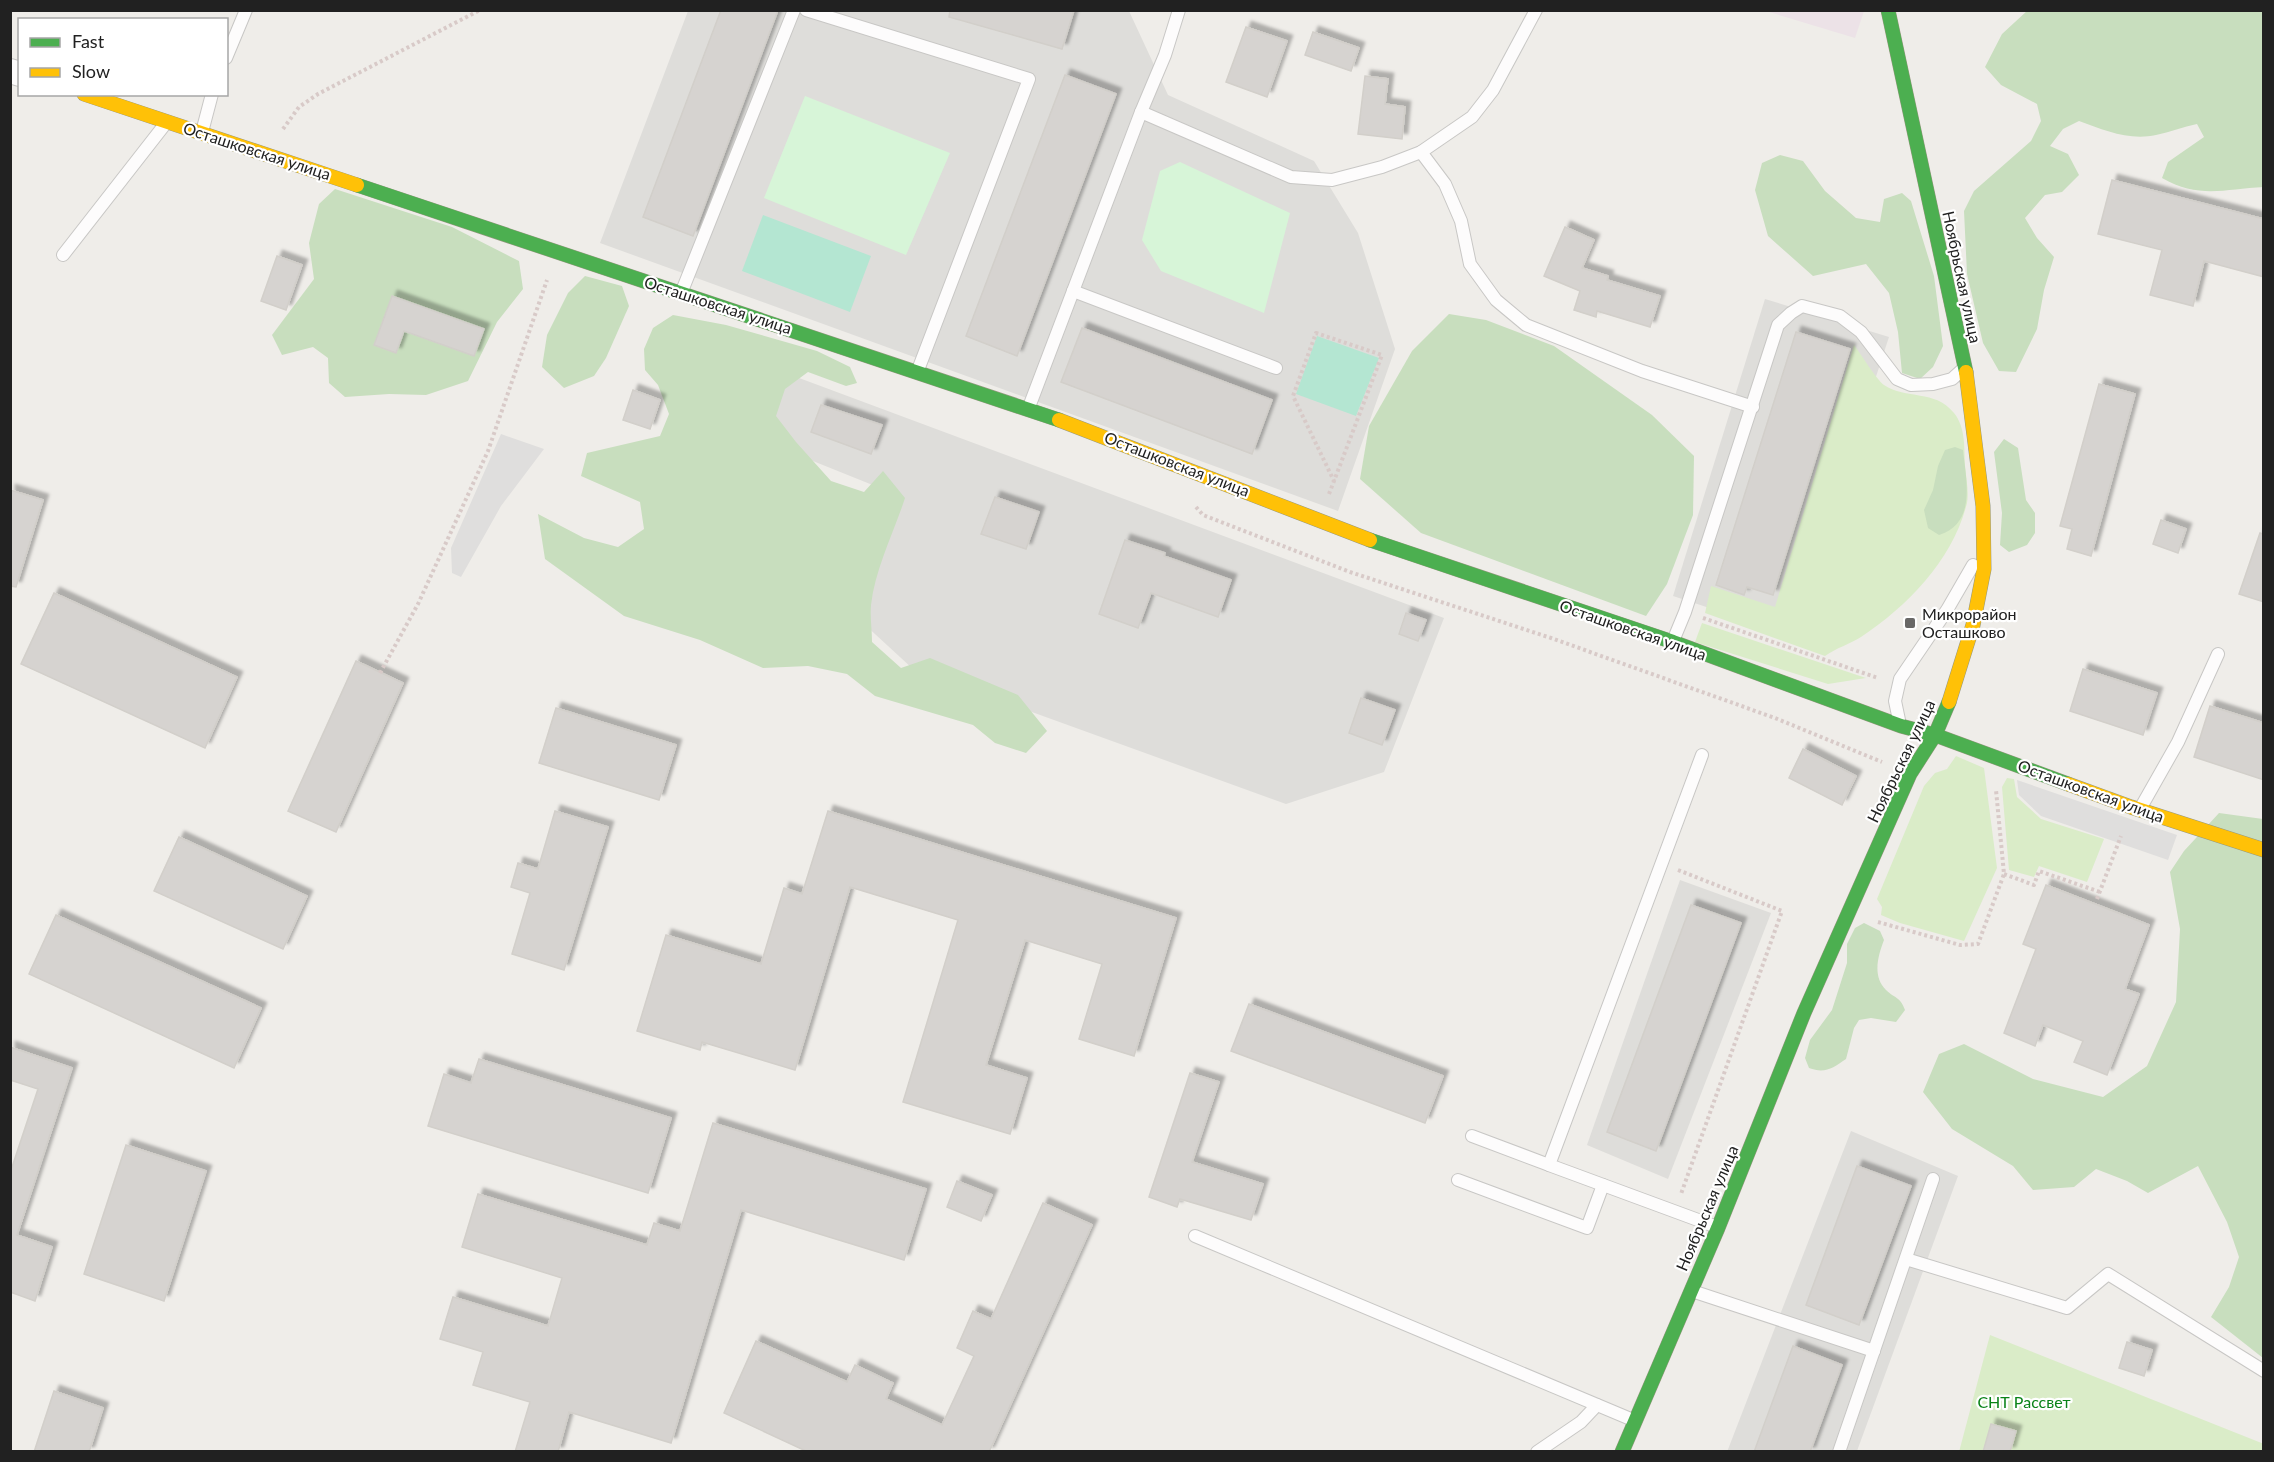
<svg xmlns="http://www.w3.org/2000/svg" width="2274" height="1462" viewBox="0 0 2274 1462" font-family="Lato,sans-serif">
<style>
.residential{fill:#deddda}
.industrial{fill:#ece2e7}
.grass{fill:#daecc8}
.forest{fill:#c8debe}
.park{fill:#d7f5d8}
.pitch{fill:#b4e6d2}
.parking{fill:#dfdedd}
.building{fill:#d6d3d0;stroke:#d2cfca;stroke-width:1.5;filter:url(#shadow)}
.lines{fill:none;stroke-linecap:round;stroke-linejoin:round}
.lane-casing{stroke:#c8c7c5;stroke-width:14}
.street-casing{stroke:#c8c7c5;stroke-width:26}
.fast-casing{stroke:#979980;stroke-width:15}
.slow-casing{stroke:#979980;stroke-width:15}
.path{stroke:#d8cac8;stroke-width:4;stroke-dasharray:3 3;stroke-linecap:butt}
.lane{stroke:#fdfcfc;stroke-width:12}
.street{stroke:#fdfcfc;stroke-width:24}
.fast{stroke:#4caf50;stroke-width:14}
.slow{stroke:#ffc107;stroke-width:14}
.poi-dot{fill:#696867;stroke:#fff;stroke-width:2}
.labels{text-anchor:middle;stroke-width:4.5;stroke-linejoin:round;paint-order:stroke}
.street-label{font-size:16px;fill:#212121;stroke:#fff}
.poi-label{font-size:16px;fill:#212121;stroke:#fff;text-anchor:start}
.park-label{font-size:16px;fill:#0a8318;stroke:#fff}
</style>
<defs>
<filter id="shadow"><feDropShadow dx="5.5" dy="-5.5" stdDeviation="1.5" flood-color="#0004"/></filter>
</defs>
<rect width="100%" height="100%" fill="#efede9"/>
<g class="residential">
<polygon points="688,11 1129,11 1168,95 1314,161 1358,233 1395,349 1338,511 600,243"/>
<polygon points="1765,299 1889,337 1791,635 1673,596"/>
<polygon points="783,372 1444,618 1384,772 1286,804 913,669 850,611 890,492 798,455 764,425"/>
<polygon points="1680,880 1771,913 1668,1179 1587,1145"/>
<polygon points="1851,1131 1958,1176 1857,1451 1727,1452"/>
</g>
<polygon class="industrial" points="1766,11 1864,11 1855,38"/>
<g class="grass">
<path d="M1854 345C1861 354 1876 379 1884 385 1906 400 1935 389 1954 413 1966 428 1964 448 1965 466 1966 477 1969 492 1967 503 1953 559 1909 605 1861 637 1850 644 1836 648 1825 656L1705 613 1711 586 1775 607Z"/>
<polygon points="1702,623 1866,678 1828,684 1695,642"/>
<polygon points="1956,756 1984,768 1997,868 1964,941 1900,923 1881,915 1882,907 1877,899 1924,786 1935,773 1947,769"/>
<polygon points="2007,778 2014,779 2017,797 2041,819 2104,839 2087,882 2039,866 2034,877 2009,870 2002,787"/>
<polygon points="1990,1335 2264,1444 2263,1452 1959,1452"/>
</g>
<g class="forest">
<path d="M2028 10 2263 11 2264 187C2224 189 2199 199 2162 178L2168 162 2204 137 2197 124C2183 127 2170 132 2156 135 2129 141 2104 130 2079 121L2063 129 2050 146 2068 154 2079 175 2062 192 2045 195 2025 218 2037 238 2054 257 2044 290 2037 329 2016 372 1999 371 1983 343 1967 274 1964 211 1974 191 2031 141 2041 121 2037 104 2001 85 1985 67 2002 34Z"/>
<polygon points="1780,155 1803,161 1825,191 1856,218 1880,222 1884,199 1902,193 1911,201 1934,276 1943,346 1933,367 1920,379 1902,373 1898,332 1889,293 1866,264 1813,276 1768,236 1755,190 1762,163"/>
<polygon points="335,189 452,227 519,261 523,289 497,322 468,381 426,395 389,394 345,397 329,383 328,358 313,347 282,355 272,335 314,279 309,243 319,204"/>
<polygon points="585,276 622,286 629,306 606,358 594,376 564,388 542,367 547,335 568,293"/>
<polygon points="1449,314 1486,320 1554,346 1652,415 1694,456 1693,515 1667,584 1646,616 1421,533 1360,479 1369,426 1412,351"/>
<path d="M673 315 726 325 817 351 850 367 857 383 846 386 808 372 785 389 776 416 796 442 831 481 864 492 883 471 905 498C894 532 875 569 871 605 870 617 872 630 872 642L901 668 930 658 1018 695 1047 731 1026 753 995 743 973 725 875 696 847 674 808 666 763 668 700 640 624 616 545 559 538 514 584 538 618 547 644 529 640 502 581 476 587 453 660 436 669 414 658 385 645 370 644 349 653 328Z"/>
<polygon points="2004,439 2018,448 2026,500 2035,513 2035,533 2027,545 2009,552 2000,545 2002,513 1994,452"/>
<path d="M1955 447 1963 450C1966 480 1977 523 1939 535L1928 528 1924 510 1933 490 1938 466 1945 450Z"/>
<polygon points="2219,813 2263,819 2263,1358 2211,1317 2229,1287 2239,1257 2227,1222 2198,1166 2148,1193 2127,1181 2096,1169 2074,1187 2033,1190 2013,1166 1952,1129 1923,1092 1939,1054 1964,1044 2033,1079 2103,1097 2147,1066 2176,1002 2180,929 2170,872 2184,851"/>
<path d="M1864 923 1880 931 1884 940C1878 956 1872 976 1886 990 1895 999 1900 996 1905 1010L1896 1022 1871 1018 1859 1020 1854 1028 1846 1059C1833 1068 1825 1074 1809 1068L1805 1058 1810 1040 1832 1010 1847 963V944L1855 928Z"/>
</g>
<g class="park">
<polygon points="805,96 950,153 906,255 764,198"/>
<polygon points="1180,162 1290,213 1264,313 1161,271 1142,240 1160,171"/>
</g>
<g class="pitch">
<polygon points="763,215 871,256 850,312 742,271"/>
<polygon points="1317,336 1379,358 1356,416 1296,394"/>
</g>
<g class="parking">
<polygon points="501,434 544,449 501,506 461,577 452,573 451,548"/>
<polygon points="2017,780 2177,835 2168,860 2041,816 2019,795"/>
</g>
<g class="building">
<polygon points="721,10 778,10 693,236 643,217"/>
<polygon points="950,10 1074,10 1062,49 949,17"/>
<polygon points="1246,27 1287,41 1267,97 1226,82"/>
<polygon points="1313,32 1359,48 1351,71 1305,55"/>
<polygon points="1065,75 1116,94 1017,356 966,336"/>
<polygon points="1365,76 1388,79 1385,104 1405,107 1402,139 1358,134"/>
<polygon points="2112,180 2264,219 2264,277 2204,261 2193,306 2150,295 2162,250 2098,234"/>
<polygon points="1565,227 1594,240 1582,268 1608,276 1607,280 1660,296 1650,327 1597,311 1596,317 1574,310 1580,291 1544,276"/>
<polygon points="277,256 302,265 286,310 261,301"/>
<polygon points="392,296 484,329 474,356 404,331 396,353 374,345"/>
<polygon points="1082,328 1272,400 1252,454 1061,382"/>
<polygon points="1796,332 1850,349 1773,595 1747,587 1744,595 1716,585"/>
<polygon points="2099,384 2135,394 2091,556 2067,549 2072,529 2060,526"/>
<polygon points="633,390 660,400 650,429 623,420"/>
<polygon points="821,405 882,425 871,454 811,432"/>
<polygon points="10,490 43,500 16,587 10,586"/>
<polygon points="995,497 1039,512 1026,549 981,534"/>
<polygon points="2161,520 2186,529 2178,553 2153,544"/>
<polygon points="2260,533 2264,534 2264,602 2239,594"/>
<polygon points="1125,540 1165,553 1164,556 1231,580 1218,617 1151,593 1138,628 1099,614"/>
<polygon points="54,593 237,677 205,748 21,664"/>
<polygon points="1406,613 1426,620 1418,641 1399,634"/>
<polygon points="356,661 403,683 336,832 288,811"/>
<polygon points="2083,669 2157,693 2143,735 2070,711"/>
<polygon points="1361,698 1395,710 1382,745 1349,733"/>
<polygon points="2210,706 2264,723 2264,780 2194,757"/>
<polygon points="556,708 676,745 659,800 539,763"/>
<polygon points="1803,749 1856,776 1842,805 1789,778"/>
<polygon points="555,811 608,827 564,970 512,954 530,893 511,887 518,863 538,869"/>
<polygon points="828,811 1176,918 1134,1056 1079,1039 1102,964 1025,940 986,1065 1027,1078 1010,1134 903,1102 958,920 850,887 795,1070 702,1042 700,1050 637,1031 666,935 761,964 784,888 802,894"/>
<polygon points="179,837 307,896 283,949 154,891"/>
<polygon points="2046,885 2149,925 2125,989 2139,994 2107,1075 2074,1062 2083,1041 2043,1025 2035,1046 2004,1033 2036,949 2023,944"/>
<polygon points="1691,905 1741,923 1656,1151 1607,1132"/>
<polygon points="56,915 261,1008 234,1068 29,974"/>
<polygon points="1249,1004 1443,1076 1425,1123 1231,1051"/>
<polygon points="10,1047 72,1068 17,1235 52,1247 35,1301 10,1292 10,1173 38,1089 10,1080"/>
<polygon points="479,1059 671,1118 648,1193 428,1126 444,1074 471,1083"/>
<polygon points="1190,1073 1219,1082 1192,1162 1263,1184 1251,1220 1180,1199 1177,1207 1149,1197"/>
<polygon points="713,1123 926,1189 904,1260 741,1210 671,1443 569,1412 558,1452 515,1452 530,1402 473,1385 483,1352 440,1339 453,1297 548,1326 562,1278 462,1247 478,1194 647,1245 654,1223 680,1231"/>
<polygon points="126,1145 206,1171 164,1301 84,1274"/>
<polygon points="1857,1166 1911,1186 1859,1325 1806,1305"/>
<polygon points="957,1181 992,1195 981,1221 947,1207"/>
<polygon points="1043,1203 1092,1225 989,1452 808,1452 724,1413 756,1341 847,1382 855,1365 893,1383 886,1399 942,1425 974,1356 957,1348 973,1311 991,1319"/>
<polygon points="2127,1342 2152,1350 2144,1376 2119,1368"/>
<polygon points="1793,1346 1842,1365 1810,1452 1754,1452"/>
<polygon points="54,1391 103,1408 89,1452 34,1452"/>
<polygon points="1991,1424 2016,1431 2010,1452 1983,1452"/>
</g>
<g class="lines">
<defs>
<g id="lane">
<polyline points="806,10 1029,79 918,370"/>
<polyline points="1179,10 1165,55 1141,112 1291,177 1332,180 1382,167 1421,152 1472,117 1493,90 1536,10"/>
<polyline points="226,58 246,10"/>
<polyline points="202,132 212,94"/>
<polyline points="1421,152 1445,184 1461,221 1470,264 1496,300 1526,325 1642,371 1753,407"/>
<polyline points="63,255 166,123"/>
<polyline points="682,291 794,10"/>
<polyline points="1073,291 1276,368"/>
<polyline points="1029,407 1141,112"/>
<polyline points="1673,641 1685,612 1778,325 1791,313 1802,306 1840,316 1861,332 1897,379 1911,385 1933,384 1952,379 1962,370"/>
<polyline points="1899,720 1895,701 1900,679 1947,610 1973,565"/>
<polyline points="1702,755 1549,1165 1717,1227"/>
<polyline points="2140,809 2178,742 2218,654"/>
<polyline points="1472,1136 1549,1165"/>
<polyline points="1458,1180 1587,1228 1603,1185"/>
<polyline points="1195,1236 1633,1420"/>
<polyline points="1906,1259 2067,1308 2108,1274 2264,1371"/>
<polyline points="1692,1291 1874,1351"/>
<polyline points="1537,1452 1581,1422 1597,1405"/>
<polyline points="1839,1452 1933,1179"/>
</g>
<polyline id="street" points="10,71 20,74"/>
<g id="fast">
<polyline points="1888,10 1966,372"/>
<polyline points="357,185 1059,420"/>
<polyline points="1370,540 1673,642 1901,726 1935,735 2068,784"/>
<polyline points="1622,1452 1718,1228 1804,1013 1910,774 1935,735 1949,702"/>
</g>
<g id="slow">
<polyline points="84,94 357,185"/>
<polyline points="1059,420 1370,540"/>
<polyline points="1949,702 1973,625 1984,569 1983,506 1966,372"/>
<polyline points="2068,784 2131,807 2264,850"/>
</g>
</defs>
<use href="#lane" class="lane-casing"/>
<use href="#street" class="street-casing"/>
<use href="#fast" class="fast-casing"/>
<use href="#slow" class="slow-casing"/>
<g class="path">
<polyline points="283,129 299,107 318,94 480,10"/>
<polyline points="1329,494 1334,481 1382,355 1316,333 1293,396 1334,481"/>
<polyline points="1196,507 1203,515 1350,572 1551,638 1775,718 1882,762"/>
<polyline points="1703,618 1878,678"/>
<polyline points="380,673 418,604 488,451 547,280"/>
<polyline points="1678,870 1782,911 1681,1194"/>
<polyline points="2004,874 2034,885 2039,871 2100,892"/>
<polyline points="2097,899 2121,836"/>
<polyline points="1878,922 1960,945 1978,944 2004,874 1996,790"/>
</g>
<use href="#lane" class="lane"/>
<use href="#street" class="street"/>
<use href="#fast" class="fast"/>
<use href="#slow" class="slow"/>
</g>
<rect class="poi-dot" x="1904" y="617" width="12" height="12" rx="3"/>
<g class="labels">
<g class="street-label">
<text transform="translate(257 151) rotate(18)" y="6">Осташковская улица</text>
<text transform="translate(1962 277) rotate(78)" y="6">Ноябрьская улица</text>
<text transform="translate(718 305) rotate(18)" y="6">Осташковская улица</text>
<text transform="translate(1177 464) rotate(21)" y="6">Осташковская улица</text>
<text transform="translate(1633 630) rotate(19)" y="6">Осташковская улица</text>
<text transform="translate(1901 761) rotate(-64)" y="6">Ноябрьская улица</text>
<text transform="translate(2091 791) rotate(20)" y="6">Осташковская улица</text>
<text transform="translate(1707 1208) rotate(-67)" y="6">Ноябрьская улица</text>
</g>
<g class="poi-label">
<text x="1922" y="620">Микрорайон<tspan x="1922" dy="18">Осташково</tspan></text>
</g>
<g class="park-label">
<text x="2024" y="1408">СНТ Рассвет</text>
</g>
</g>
<rect width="2274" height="1462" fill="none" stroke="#212121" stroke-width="24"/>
<rect x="18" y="18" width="210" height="78" fill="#ffffff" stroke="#a6a6a6" stroke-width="1.5"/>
<rect x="30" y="38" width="30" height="9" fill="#4caf50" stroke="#a6a6a6" stroke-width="1.5"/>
<text x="72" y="48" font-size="18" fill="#212121">Fast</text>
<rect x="30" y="68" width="30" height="9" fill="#ffc107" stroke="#a6a6a6" stroke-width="1.5"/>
<text x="72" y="78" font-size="18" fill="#212121">Slow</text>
</svg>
